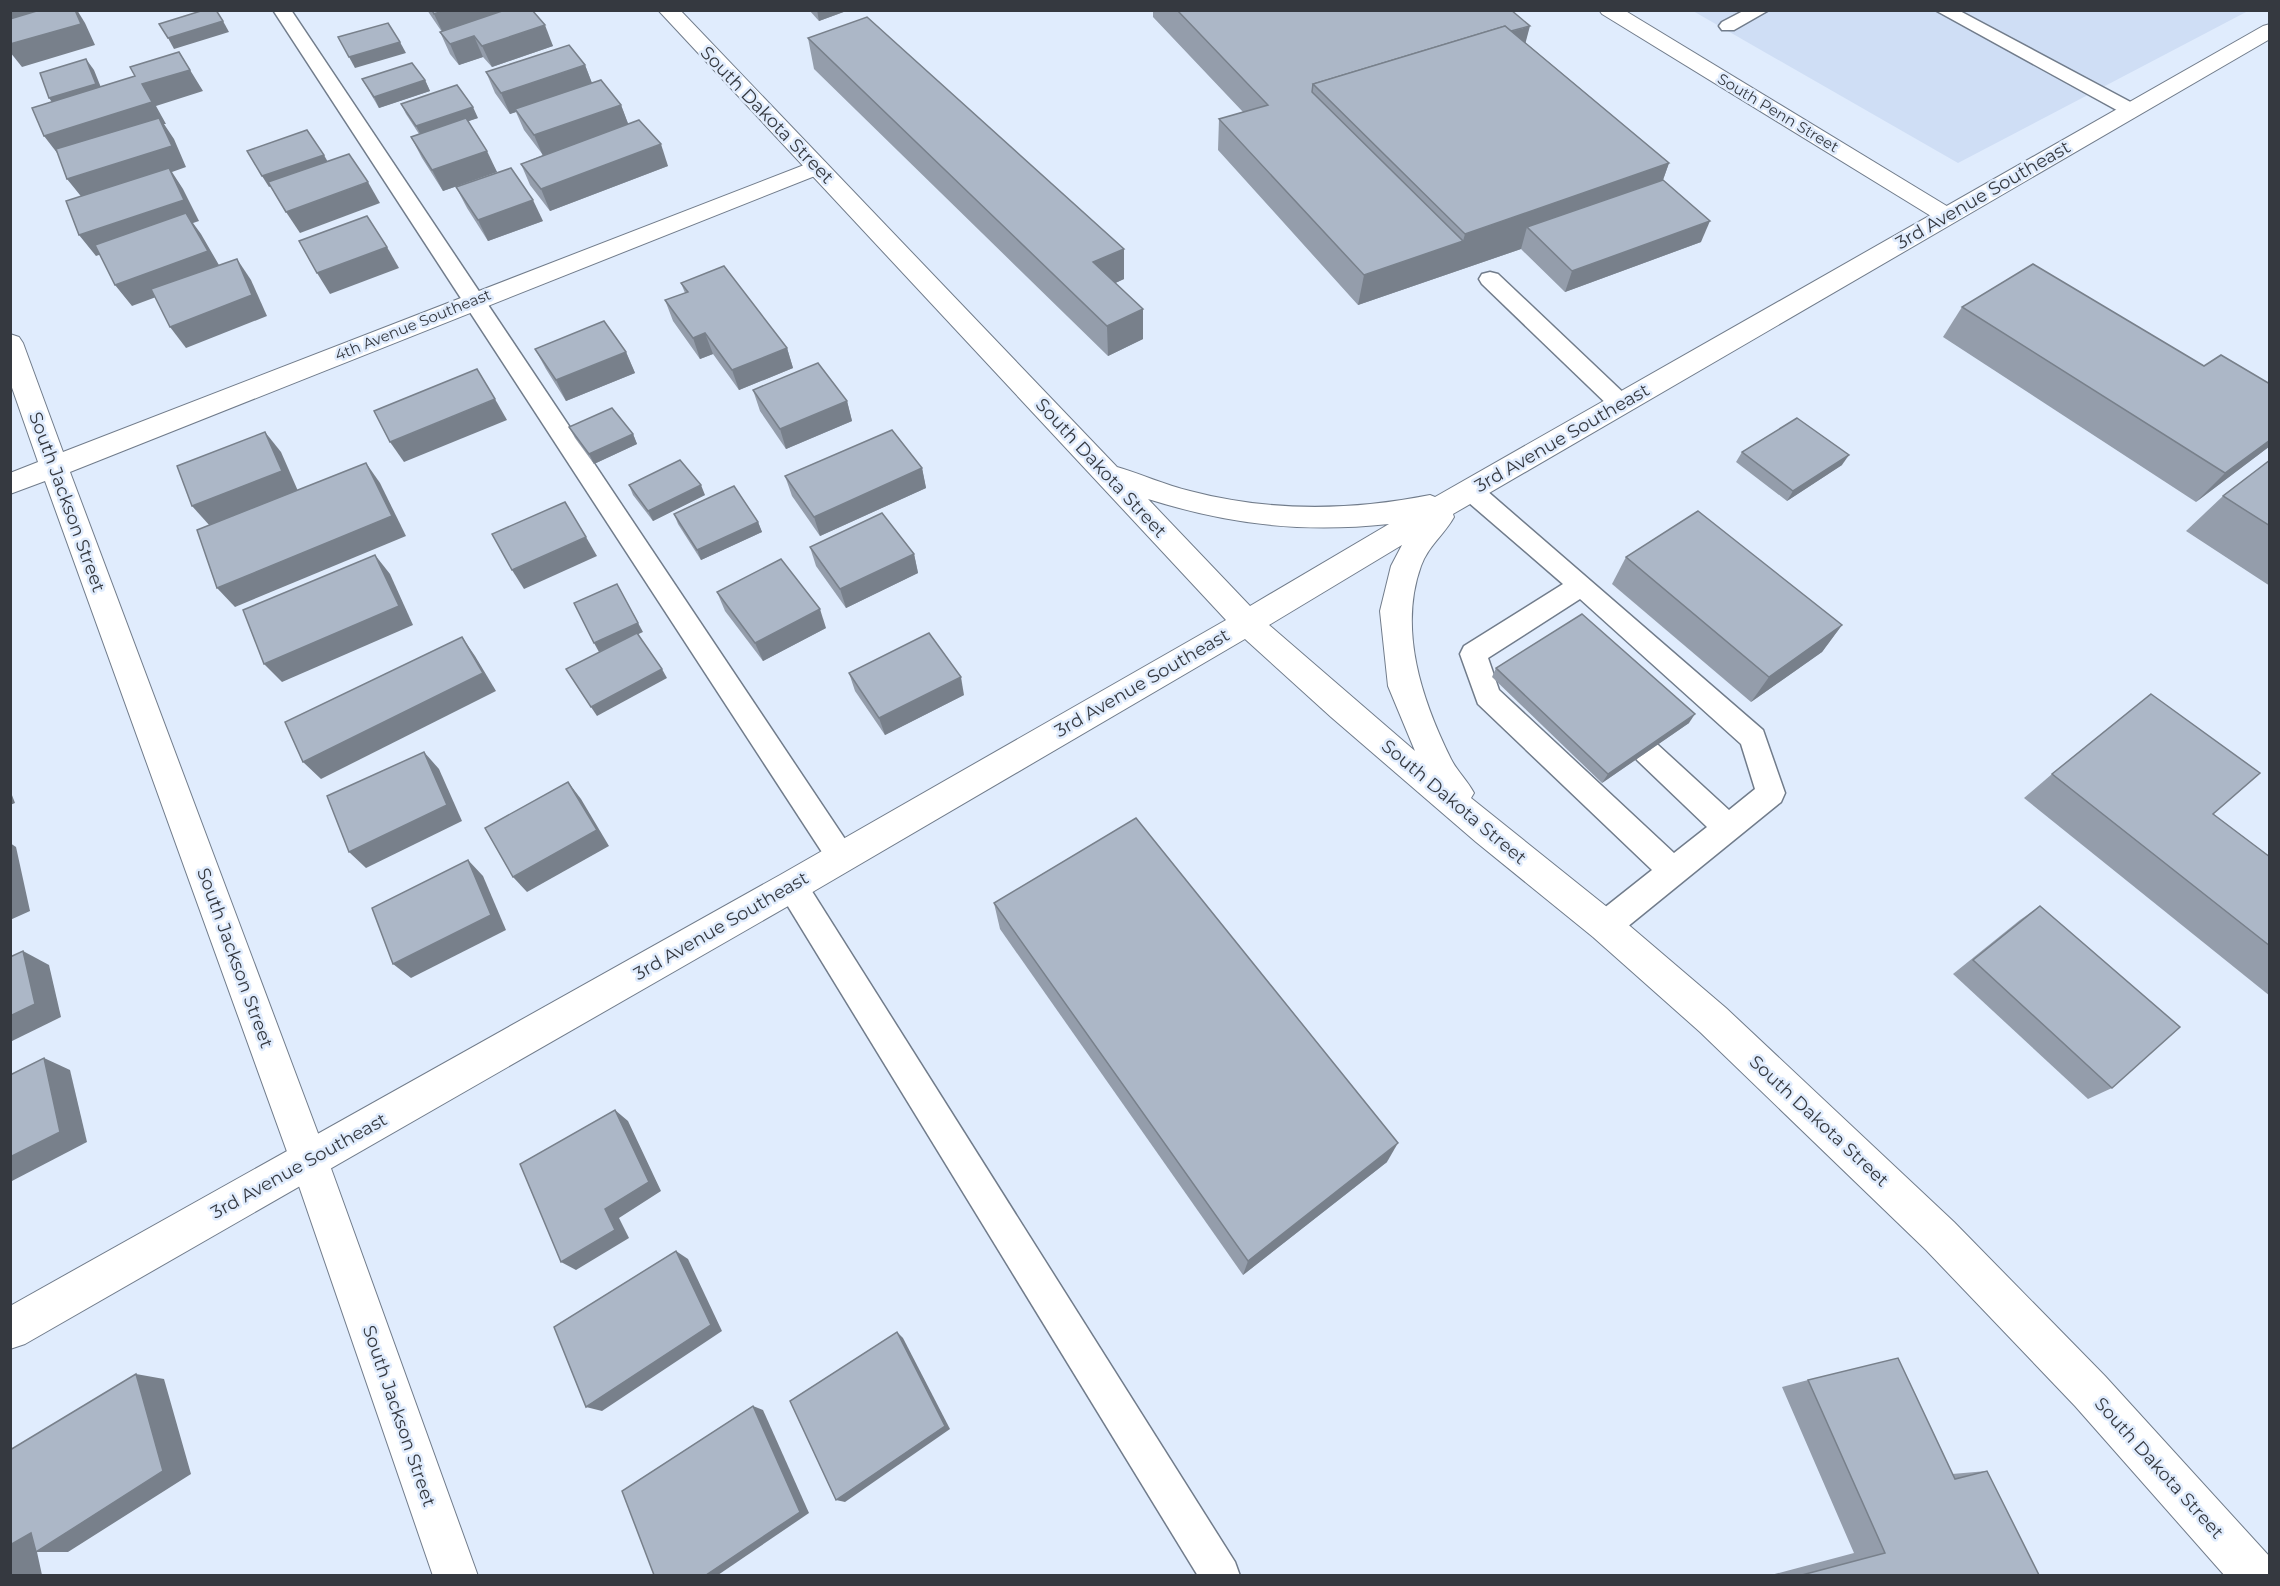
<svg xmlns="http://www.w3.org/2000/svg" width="2280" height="1586" viewBox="0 0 2280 1586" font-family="Montserrat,sans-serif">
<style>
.built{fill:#cfdef5}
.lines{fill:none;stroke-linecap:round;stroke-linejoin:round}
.lane-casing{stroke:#717c8b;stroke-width:3}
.street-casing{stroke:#717c8b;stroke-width:2}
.secondary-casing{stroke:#717c8b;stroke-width:2}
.lane{fill:#fff;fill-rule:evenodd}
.street{fill:#fff;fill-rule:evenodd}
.secondary{fill:#fff;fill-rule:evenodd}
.wall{fill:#949dab}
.shaded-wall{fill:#78808b}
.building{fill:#acb7c7;stroke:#78808b;stroke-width:1.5}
.labels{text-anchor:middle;stroke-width:5;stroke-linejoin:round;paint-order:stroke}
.far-street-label{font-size:15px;fill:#353940;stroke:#e0ecfd}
.street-label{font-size:18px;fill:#353940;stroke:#e0ecfd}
</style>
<rect width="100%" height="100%" fill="#e0ecfd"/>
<polygon class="built" points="1693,11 2248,11 1958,163"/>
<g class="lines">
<defs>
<g id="lane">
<polygon points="273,10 291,10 851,848 856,857 851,866 841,870 831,866"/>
<polygon points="1745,10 1769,10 1734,30 1722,30 1719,26 1722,22"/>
<polygon points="1935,10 1958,10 2138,106 2141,110 2138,114 2124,114"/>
<polygon points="1490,272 1498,274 1629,398 1633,404 1629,410 1621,412 1613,410 1482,284 1479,279 1482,274"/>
<path d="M1470 481 1479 484 1763 730 1785 793 1781 802 1616 936 1605 940 1594 936 1590 926 1594 916 1652 870 1478 704 1460 654 1464 646 1563 584 1461 496 1458 490 1461 484ZM1580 599 1741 744 1755 789 1729 810 1657 744 1647 740 1637 744 1633 752 1637 760 1707 827 1674 853 1499 690 1488 658Z"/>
<polygon points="792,873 803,877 1235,1562 1240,1576 1198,1576 781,895 777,886 781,877"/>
</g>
<g id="street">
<polygon points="1599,10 1624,10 1955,211 1959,216 1955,221 1947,223 1939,221 1602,14"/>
<polygon points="817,160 825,162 829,167 825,172 70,472 328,1160 478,1576 433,1576 290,1160 45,481 10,494 10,473 38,462 10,382 10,334 19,337 23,343 63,452"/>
</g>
<path id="secondary" d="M658 10H680L1117 467C1141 474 1165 485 1190 491 1270 512 1350 511 1430 495L1435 497 2263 26 2270 24V39L1453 514 1454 517C1444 535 1428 546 1421 566 1398 630 1422 700 1451 759 1457 771 1467 780 1474 793L1471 798 1617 915 1726 1008 1954 1222 2105 1376 2270 1557V1576H2225L2075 1406 1926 1250 1700 1032 1593 937 1476 842 1331 717 1245 639 804 897 25 1344 10 1349V1306L780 875 1226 620ZM1148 499C1230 525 1304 533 1389 524L1250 606ZM1402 545 1391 566 1380 611 1388 686 1415 751 1269 625Z"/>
</defs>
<use href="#lane" class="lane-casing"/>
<use href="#street" class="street-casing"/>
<use href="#secondary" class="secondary-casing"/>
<use href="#lane" class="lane"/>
<use href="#street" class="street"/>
<use href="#secondary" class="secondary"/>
</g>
<g class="wall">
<polygon points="427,10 532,10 553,46 492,67 483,57 459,65 450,54 440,32 442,32"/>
<polygon points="809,10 849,10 819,21"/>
<polygon points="1153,10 1511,10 1526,43 1669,163 1663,180 1701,242 1565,292 1521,249 1358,305 1218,150 1219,119 1243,112 1153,17"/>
<polygon points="808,38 1124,279 1115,283 1143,309 1143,339 1108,356 814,69"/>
<polygon points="585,65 592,83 621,105 628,124 668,166 550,211 530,185 521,164 543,155 524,130 516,112 510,114 495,93 486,72"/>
<polygon points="362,79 425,80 430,91 379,108"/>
<polygon points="401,104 478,118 468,121 497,172 443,191 422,158 411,137 419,134 406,114"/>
<polygon points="456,187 543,221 488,241 467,208"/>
<polygon points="681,283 787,348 793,368 739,390 713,354 700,359 673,321 665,300 685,293"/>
<polygon points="1962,307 2204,366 2270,384 2270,446 2196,502 1943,337"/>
<polygon points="535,349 626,352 635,373 566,401 546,369"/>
<polygon points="753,390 847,401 852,421 786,449 760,411"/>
<polygon points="569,427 633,434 637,444 594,464 575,438"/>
<polygon points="1742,452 1842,465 1787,501 1736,462"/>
<polygon points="2270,460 2270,586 2186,531 2223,496"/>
<polygon points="922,468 926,488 820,536 792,496 785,476"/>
<polygon points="629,485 705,495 653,521 633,495"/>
<polygon points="674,514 758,522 762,532 701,560 678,524"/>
<polygon points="810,547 914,554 918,573 846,608 816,566"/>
<polygon points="1626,557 1842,625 1822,652 1751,702 1612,584"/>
<polygon points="717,592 826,628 763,661 725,611"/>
<polygon points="1496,668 1689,723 1602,783 1492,677"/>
<polygon points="849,673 964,695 885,735 855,691"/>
<polygon points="2052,774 2213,814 2270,857 2270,996 2024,798"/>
<polygon points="994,903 1387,1162 1243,1275 1000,929"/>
<polygon points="2040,906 2112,1088 2088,1099 1953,974 2020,920"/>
<polygon points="1808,1380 1952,1474 1987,1471 2039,1575 1771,1575 1854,1553 1782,1387"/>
</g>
<g class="shaded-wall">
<polygon points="10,10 50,10 10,22"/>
<polygon points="75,10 77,10 85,23 95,45 22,67 10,52 10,44"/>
<polygon points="445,10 521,10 444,35 434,14"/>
<polygon points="817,10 849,10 819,21"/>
<polygon points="223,21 229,32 174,49 168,38"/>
<polygon points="545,25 553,46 492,67 482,46"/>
<polygon points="1530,26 1522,56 1319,90"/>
<polygon points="474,36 483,57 459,65 450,44"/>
<polygon points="400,42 406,53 355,68 349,57"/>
<polygon points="179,52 203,91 156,106 166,124 164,124 174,139 186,167 172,172 183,189 199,221 193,223 201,234 223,272 132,306 115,285 192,223 96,256 79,235 84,200 67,179 61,158 44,136 142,84"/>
<polygon points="86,59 94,70 104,95 57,109 49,98"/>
<polygon points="585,65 593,86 515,109 516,112 510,114 501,93"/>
<polygon points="425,80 430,91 379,108 374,97"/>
<polygon points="621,105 629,126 543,156 534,135"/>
<polygon points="473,107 478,118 422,137 416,126"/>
<polygon points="661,144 668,166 550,211 541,189"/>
<polygon points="487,151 497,172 443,191 432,170"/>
<polygon points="324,155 330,166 269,187 262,176"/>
<polygon points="1669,163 1655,202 1527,227 1521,249 1358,305 1364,275 1463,241 1465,234"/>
<polygon points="368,182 380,203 300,233 286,212"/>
<polygon points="533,200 543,221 488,241 478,220"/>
<polygon points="1710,221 1701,242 1565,292 1572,271"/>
<polygon points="387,247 399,268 330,294 317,273"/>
<polygon points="1124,249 1124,279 1094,293 1093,262"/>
<polygon points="237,259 251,280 267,316 186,348 170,327"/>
<polygon points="1143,309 1143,339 1108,356 1107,326"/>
<polygon points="705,333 713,354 700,359 693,338"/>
<polygon points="787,348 793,368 739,390 732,370"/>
<polygon points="626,352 635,373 566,401 556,380"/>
<polygon points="495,399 507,420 404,462 390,442"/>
<polygon points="847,401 852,421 786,449 780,429"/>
<polygon points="265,432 281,452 298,491 210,526 192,506"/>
<polygon points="633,434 637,444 594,464 589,454"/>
<polygon points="2270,440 2270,446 2196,502 2225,473"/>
<polygon points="1849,455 1842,465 1787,501 1793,491"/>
<polygon points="366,463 380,483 406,536 235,607 217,588"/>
<polygon points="922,468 926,488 820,536 814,517"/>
<polygon points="701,485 705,495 653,521 648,511"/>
<polygon points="758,522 762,532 701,560 697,550"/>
<polygon points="586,537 597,556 524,589 512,570"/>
<polygon points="914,554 918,573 846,608 840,589"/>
<polygon points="375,555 390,574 413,625 282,682 264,664"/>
<polygon points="617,584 643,632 599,652 594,643"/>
<polygon points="820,609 826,628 763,661 755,643"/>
<polygon points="1842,625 1822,652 1751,702 1769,677"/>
<polygon points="462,637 475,656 496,691 321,779 303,762"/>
<polygon points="662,669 667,678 597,716 591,707"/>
<polygon points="961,677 964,695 885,735 879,718"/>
<polygon points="1695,714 1689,723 1602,783 1608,774"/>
<polygon points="424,752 439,769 462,821 366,868 349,852"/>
<polygon points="568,782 581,799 609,846 527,892 513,877"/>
<polygon points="10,790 15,803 10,805"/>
<polygon points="10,843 16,847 30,911 10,920"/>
<polygon points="468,860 483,876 506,930 411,978 393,964"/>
<polygon points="23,951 49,965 61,1017 10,1042 10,1016"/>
<polygon points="44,1058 70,1070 87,1142 10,1182 10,1157"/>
<polygon points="615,1110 628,1121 661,1191 619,1218 629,1238 576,1270 561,1262 605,1209"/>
<polygon points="1398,1143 1387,1162 1243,1275 1248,1261"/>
<polygon points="676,1251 688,1259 722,1331 602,1411 586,1407"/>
<polygon points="897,1332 903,1338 950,1429 845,1502 836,1500"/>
<polygon points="136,1374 164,1379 191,1474 68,1552 37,1552 42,1575 10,1575 10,1545"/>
<polygon points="753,1406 763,1410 809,1513 718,1575 706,1575"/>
</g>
<g class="building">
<polygon points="40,10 75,10 81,24 10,44 10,19"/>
<polygon points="204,10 216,10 223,21 168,38 159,24"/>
<polygon points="432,10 445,10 434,14"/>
<polygon points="505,10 532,10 545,25 482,46 474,36 450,44 440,32"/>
<polygon points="1177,10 1511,10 1530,26 1511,31 1505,26 1313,84 1312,92 1463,241 1364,275 1219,119 1268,105"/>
<polygon points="867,17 1124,249 1093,262 1143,309 1107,326 808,38"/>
<polygon points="388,23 400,42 349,57 338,37"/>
<polygon points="1505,26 1669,163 1465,234 1313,84"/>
<polygon points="569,45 585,65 501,93 486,72"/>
<polygon points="179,52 190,70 142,84 152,102 44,136 32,108 135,76 130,67"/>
<polygon points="86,59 96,84 49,98 40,73"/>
<polygon points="412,63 425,80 374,97 362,79"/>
<polygon points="601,80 621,105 534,135 515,109"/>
<polygon points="457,85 473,107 416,126 401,104"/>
<polygon points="159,118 172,146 67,179 56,149"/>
<polygon points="466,118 487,151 432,170 411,137"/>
<polygon points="639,120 661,144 541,189 521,164"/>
<polygon points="307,130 324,155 262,176 247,151"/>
<polygon points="349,154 368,182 286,212 268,182"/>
<polygon points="169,168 184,200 79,235 66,201"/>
<polygon points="511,168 533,200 478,220 456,187"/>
<polygon points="1663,180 1710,221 1572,271 1527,227"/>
<polygon points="186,213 208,251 115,285 95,245"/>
<polygon points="367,216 387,247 317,273 299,241"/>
<polygon points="237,259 252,295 170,327 151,289"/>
<polygon points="2033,264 2204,366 2221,355 2270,384 2270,440 2225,473 1962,307"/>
<polygon points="724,266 787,348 732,370 705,333 693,338 665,300 688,292 681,283"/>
<polygon points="604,321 626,352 556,380 535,349"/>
<polygon points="818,363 847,401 780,429 753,390"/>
<polygon points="477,369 495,399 390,442 374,411"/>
<polygon points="612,408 633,434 589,454 569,427"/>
<polygon points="1797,418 1849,455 1793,491 1742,452"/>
<polygon points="892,430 922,468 814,517 785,476"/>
<polygon points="265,432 282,471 192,506 177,466"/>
<polygon points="680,460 701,485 648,511 629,485"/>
<polygon points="2270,460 2270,526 2223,496"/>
<polygon points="366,463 392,516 217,588 197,530"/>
<polygon points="734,486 758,522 697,550 674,514"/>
<polygon points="565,502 586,537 512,570 492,534"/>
<polygon points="1698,511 1842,625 1769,677 1626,557"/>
<polygon points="882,513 914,554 840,589 810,547"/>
<polygon points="375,555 399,606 264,664 243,610"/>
<polygon points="781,559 820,609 755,643 717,592"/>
<polygon points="617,584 638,623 594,643 574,603"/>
<polygon points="1582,614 1695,714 1608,774 1496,668"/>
<polygon points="637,633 662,669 591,707 566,669"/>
<polygon points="929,633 961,677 879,718 849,673"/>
<polygon points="462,637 483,673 303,762 285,722"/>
<polygon points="2151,694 2260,773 2213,814 2270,857 2270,946 2052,774"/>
<polygon points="424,752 447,805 349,852 327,796"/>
<polygon points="568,782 597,830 513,877 485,828"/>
<polygon points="1136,818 1398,1143 1248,1261 994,903"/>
<polygon points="468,860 491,915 393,964 372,908"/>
<polygon points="2040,906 2180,1027 2112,1088 1973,960"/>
<polygon points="23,951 35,1004 10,1016 10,957"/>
<polygon points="44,1058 60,1132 10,1157 10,1075"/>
<polygon points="615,1110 649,1182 605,1209 615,1230 561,1262 520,1164"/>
<polygon points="676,1251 711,1325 586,1407 554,1327"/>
<polygon points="897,1332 945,1426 836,1500 790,1401"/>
<polygon points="1898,1358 1955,1479 1987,1471 2039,1575 1802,1575 1885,1553 1808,1380"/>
<polygon points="136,1374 163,1471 36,1552 31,1533 10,1545 10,1450"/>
<polygon points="753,1406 800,1512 706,1575 654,1575 622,1491"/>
</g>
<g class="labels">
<g class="far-street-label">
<text transform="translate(1778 113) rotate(31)" y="5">South Penn Street</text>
<text transform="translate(413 325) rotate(-22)" y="5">4th Avenue Southeast</text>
</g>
<g class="street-label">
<text transform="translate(767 115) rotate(46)" y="6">South Dakota Street</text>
<text transform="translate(1983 195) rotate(-30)" y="6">3rd Avenue Southeast</text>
<text transform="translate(1562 438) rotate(-30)" y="6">3rd Avenue Southeast</text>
<text transform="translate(1101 468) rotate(47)" y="6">South Dakota Street</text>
<text transform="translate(67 502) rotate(70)" y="6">South Jackson Street</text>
<text transform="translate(1142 683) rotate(-30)" y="6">3rd Avenue Southeast</text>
<text transform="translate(1454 802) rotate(40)" y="6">South Dakota Street</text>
<text transform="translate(721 926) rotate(-30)" y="6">3rd Avenue Southeast</text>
<text transform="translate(235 958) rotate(70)" y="6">South Jackson Street</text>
<text transform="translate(1819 1121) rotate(43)" y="6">South Dakota Street</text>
<text transform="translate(299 1166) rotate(-29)" y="6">3rd Avenue Southeast</text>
<text transform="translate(399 1416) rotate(71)" y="6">South Jackson Street</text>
<text transform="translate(2159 1468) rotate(48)" y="6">South Dakota Street</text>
</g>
</g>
<rect width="2280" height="1586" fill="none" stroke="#353940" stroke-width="24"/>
</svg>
